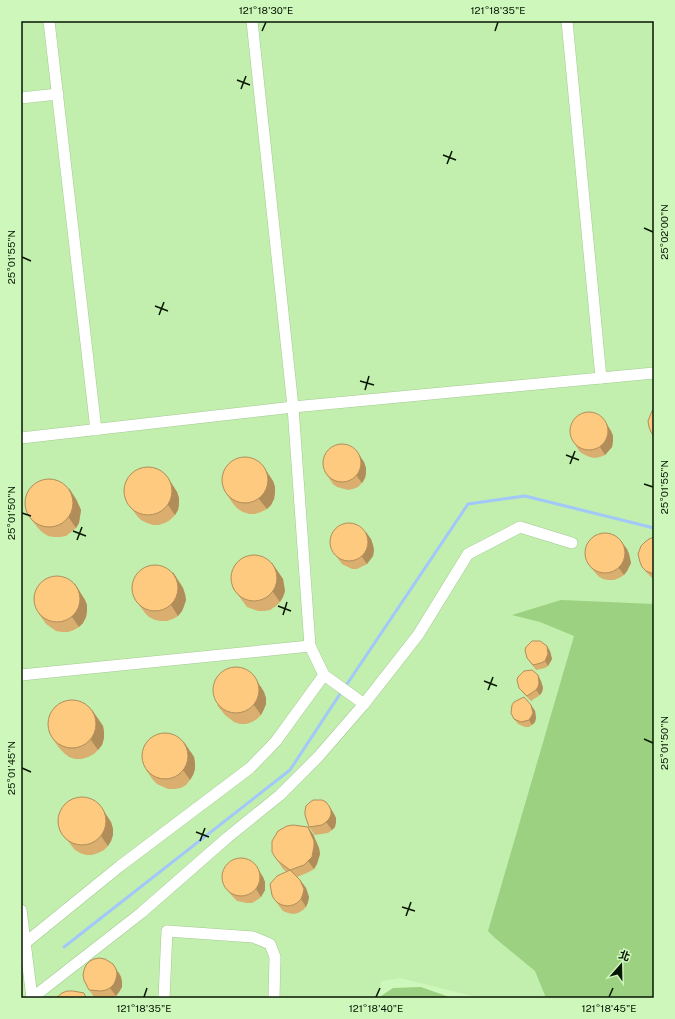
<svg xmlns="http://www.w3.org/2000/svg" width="675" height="1019" viewBox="0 0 675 1019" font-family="'Public Sans','Noto Sans TC',sans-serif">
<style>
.built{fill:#c2efad}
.green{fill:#9bd181}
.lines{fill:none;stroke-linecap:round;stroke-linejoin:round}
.stream{stroke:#a2c7f9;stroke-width:3}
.minor-casing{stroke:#a3ca91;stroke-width:12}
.minor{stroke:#fff;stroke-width:11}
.wall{fill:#daae6e}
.shaded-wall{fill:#b18d5a}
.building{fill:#fdca80;stroke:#b18d5a}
.ticks{fill:none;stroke:#081603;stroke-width:1.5}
.neatline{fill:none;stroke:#081603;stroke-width:1.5}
.ticks-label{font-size:10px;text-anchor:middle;fill:#081603}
</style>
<rect width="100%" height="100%" fill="#cef7bc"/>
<polygon class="built" points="21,21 654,21 654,998 480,998 400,978 381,981 378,998 21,998"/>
<g class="green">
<polygon points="561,600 654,604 654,998 546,998 535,971 495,938 488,931 574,636 540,622 512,615"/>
<polygon points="421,987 452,998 378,998 393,988"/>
</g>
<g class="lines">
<g class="stream">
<polyline points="345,687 468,504 525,496 654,528"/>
<polyline points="64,947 290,770 342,691"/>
</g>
<defs>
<g id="minor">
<polyline points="49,21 96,430"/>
<polyline points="252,21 293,407 310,646 324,675 364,704"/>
<polyline points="567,21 601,378"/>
<polyline points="21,98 58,94"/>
<polyline points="21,438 293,407 654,373"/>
<polyline points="21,675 310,646"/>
<polyline points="21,910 32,998"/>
<polyline points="25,943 120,866 250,768 276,741 324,675"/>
<polyline points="32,998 141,913 228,837 280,795 318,757 364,704 418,635 468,554 520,527 572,543"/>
<polyline points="164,998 167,931 253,937 270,944 275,957 274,998"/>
</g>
</defs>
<use href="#minor" class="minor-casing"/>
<use href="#minor" class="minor"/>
</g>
<g class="wall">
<polygon points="603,419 611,431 613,436 613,441 612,447 605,455 600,457 595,458 590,457 585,455 580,452 572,440"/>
<polygon points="364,462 366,468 366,473 365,478 362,483 358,487 353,489 348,490 337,487 333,484 324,471"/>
<polygon points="263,466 273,481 275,487 275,493 274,499 271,505 267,509 261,512 255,514 249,514 243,512 238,509 234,505 227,495"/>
<polygon points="174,487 177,492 179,498 179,504 178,510 175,515 170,520 165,523 159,525 153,525 147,523 141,520 137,516 130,506"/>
<polygon points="76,499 81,510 79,523 76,528 66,536 60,537 54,537 48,536 42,532 38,528 30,518"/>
<polygon points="654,537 654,579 652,578 648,574 642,567"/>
<polygon points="371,539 373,545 374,550 373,556 367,564 357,569 352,569 342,564 333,552"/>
<polygon points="627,549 629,554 631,563 627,571 624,575 619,578 614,580 608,580 603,579 598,576 588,564"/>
<polygon points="272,563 283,579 285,591 283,597 280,602 276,606 270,610 265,611 258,611 247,607 232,587"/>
<polygon points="180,583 183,588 185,594 186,600 184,606 182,611 178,616 173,619 167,621 161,621 155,620 149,617 145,613 134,598"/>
<polygon points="75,584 85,600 87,605 87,611 86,617 83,623 79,627 74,630 68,632 62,632 56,631 46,624 39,614"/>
<polygon points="550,651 552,659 548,666 545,668 536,670 527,658"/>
<polygon points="541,681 543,688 542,692 540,695 531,701 523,693 519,688"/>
<polygon points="261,687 264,692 266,698 266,704 264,709 261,715 257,719 252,722 246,724 240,724 234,722 225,715 217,705"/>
<polygon points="531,705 535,711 536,718 535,722 532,725 529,727 525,727 518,724 514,719"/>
<polygon points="92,710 103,726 104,732 104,738 102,745 98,750 94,754 88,757 82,759 75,759 69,757 64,753 60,749 52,738"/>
<polygon points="191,752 194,757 195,763 195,769 193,775 190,780 186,785 181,788 174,789 168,789 157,784 153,780 146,770"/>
<polygon points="329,806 334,814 336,818 336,822 335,827 332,830 328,833 315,835 309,827"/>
<polygon points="101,807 111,822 113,829 113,835 111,841 108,846 104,850 98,853 92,855 86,855 80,853 75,850 63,835"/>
<polygon points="313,834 319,848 320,854 317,864 314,869 309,872 297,877 300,880 306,888 309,897 308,902 306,907 303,910 298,913 293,914 288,913 283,911 274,899 287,872 283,869 275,857"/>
<polygon points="255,864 263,877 265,882 265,890 261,897 257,900 252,903 247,903 237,901 233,897 227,890"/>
<polygon points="119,972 121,977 122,982 122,987 119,992 116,996 111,998 95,998 89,990"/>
</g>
<g class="shaded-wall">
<polygon points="606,423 611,431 613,436 613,441 612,447 605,455 600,447"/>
<polygon points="356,450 364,462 366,468 366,473 365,478 362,483 356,475"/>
<polygon points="263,466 273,481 275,487 275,493 274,499 271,505 267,509 259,499"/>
<polygon points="167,476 177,492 179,498 179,504 178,510 175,515 168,505"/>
<polygon points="69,488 76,499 81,510 79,523 76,528 69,518"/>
<polygon points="366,532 371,539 373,545 374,550 373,556 367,564 362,557"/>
<polygon points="621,541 627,549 629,554 631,563 627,571 624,575 618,567"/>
<polygon points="272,563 283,579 285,591 283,597 280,602 273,592"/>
<polygon points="173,572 183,588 185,594 186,600 184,606 182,611 178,616 171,605"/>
<polygon points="75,584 85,600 87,605 87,611 86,617 83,623 79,627 72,617"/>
<polygon points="547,646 550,651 552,659 548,666 545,661"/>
<polygon points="538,675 541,681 543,688 542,692 540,695 536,690"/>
<polygon points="254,676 264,692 266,698 266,704 264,709 261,715 254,705"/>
<polygon points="531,705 535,711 536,718 535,722 532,725 529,720"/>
<polygon points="92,710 103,726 104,732 104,738 102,745 98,750 91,740"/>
<polygon points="184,742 194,757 195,763 195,769 193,775 190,780 183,770"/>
<polygon points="329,806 334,814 336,818 336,822 335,827 332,830 326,822"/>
<polygon points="101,807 111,822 113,829 113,835 111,841 108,846 101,836"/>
<polygon points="308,827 313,834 319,848 320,854 317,864 314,869 308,861"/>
<polygon points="258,869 263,877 265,882 265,890 261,897 256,889"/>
<polygon points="300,880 306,888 309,897 308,902 306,907 301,899"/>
<polygon points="113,964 121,977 122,982 122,987 119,992 116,996 110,988"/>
</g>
<g class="building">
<polygon points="654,409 654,436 651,432 649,427 648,421 652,411"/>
<circle cx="589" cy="431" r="19"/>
<circle cx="342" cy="463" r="19"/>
<circle cx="245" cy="480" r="23"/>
<circle cx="148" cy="491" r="24"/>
<circle cx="49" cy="503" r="24"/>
<circle cx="349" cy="542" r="19"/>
<circle cx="605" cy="553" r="20"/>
<polygon points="654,537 654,574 646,571 642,567 640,562 638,554 641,546 645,542 649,539"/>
<circle cx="254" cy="578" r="23"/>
<circle cx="155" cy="588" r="23"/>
<circle cx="57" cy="599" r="23"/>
<polygon points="532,641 540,641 547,646 548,654 545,661 541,663 533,665 527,658 525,650 526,647"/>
<circle cx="236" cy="690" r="23"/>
<polygon points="532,670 538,675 539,683 538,687 536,690 527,696 519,688 517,680 518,677 524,671"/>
<polygon points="524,697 531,705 533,713 531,717 529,720 521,722 514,719 511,713 512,705 514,702"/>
<circle cx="72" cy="724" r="24"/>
<circle cx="165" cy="756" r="23"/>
<circle cx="82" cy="821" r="24"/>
<polygon points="313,800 322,800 326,802 329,806 331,810 331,815 329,819 326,822 322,825 309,827 305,815 305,811 306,806 309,803"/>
<polygon points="293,825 308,827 314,841 314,846 312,857 304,865 290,870 300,880 304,889 303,894 301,899 297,903 293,905 288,906 282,905 278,903 274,899 272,895 270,884 277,876 290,870 278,861 275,857 272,852 272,841 278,831 287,826"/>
<circle cx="241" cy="877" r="19"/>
<polygon points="99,958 105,959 113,964 116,969 117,974 116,979 114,984 110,988 106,990 101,991 89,990 84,980 83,975 84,970 86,965 90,961 94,959"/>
<polygon points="67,991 73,991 84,993 86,998 56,998 62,993"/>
</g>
<path class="ticks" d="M262 31 266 22M495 31 498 22M237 80 250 85M241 89 246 76M443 155 456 160M447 164 452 151M644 228 653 232M22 257 31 261M155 306 168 311M159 315 164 302M360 381 374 385M365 390 369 376M566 455 579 460M570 464 575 451M644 484 653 487M22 513 31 516M73 531 86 536M77 540 82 527M278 606 291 611M283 615 287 602M484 681 497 686M488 690 493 677M644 739 653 743M22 768 31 772M196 832 209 837M200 841 205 828M402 907 415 911M406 916 411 902M144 997 147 988M376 997 380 988M609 997 613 988"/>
<rect width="675" height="1019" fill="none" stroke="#cef7bc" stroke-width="44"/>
<g transform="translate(621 965) rotate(20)" stroke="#cef7bc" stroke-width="3" paint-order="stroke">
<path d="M0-3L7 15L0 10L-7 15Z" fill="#081603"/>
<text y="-6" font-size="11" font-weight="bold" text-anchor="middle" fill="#081603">北</text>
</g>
<rect x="22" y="22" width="631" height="975" class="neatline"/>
<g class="ticks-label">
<text x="266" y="14">121°18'30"E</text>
<text x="498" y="14">121°18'35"E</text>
<text transform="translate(664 232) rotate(-90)" y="4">25°02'00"N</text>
<text transform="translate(11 257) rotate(-90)" y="4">25°01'55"N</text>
<text transform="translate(664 487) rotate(-90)" y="4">25°01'55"N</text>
<text transform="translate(11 513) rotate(-90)" y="4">25°01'50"N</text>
<text transform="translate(664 743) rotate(-90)" y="4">25°01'50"N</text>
<text transform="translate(11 768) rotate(-90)" y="4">25°01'45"N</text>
<text x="144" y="1012">121°18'35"E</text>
<text x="376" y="1012">121°18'40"E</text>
<text x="609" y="1012">121°18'45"E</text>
</g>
</svg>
